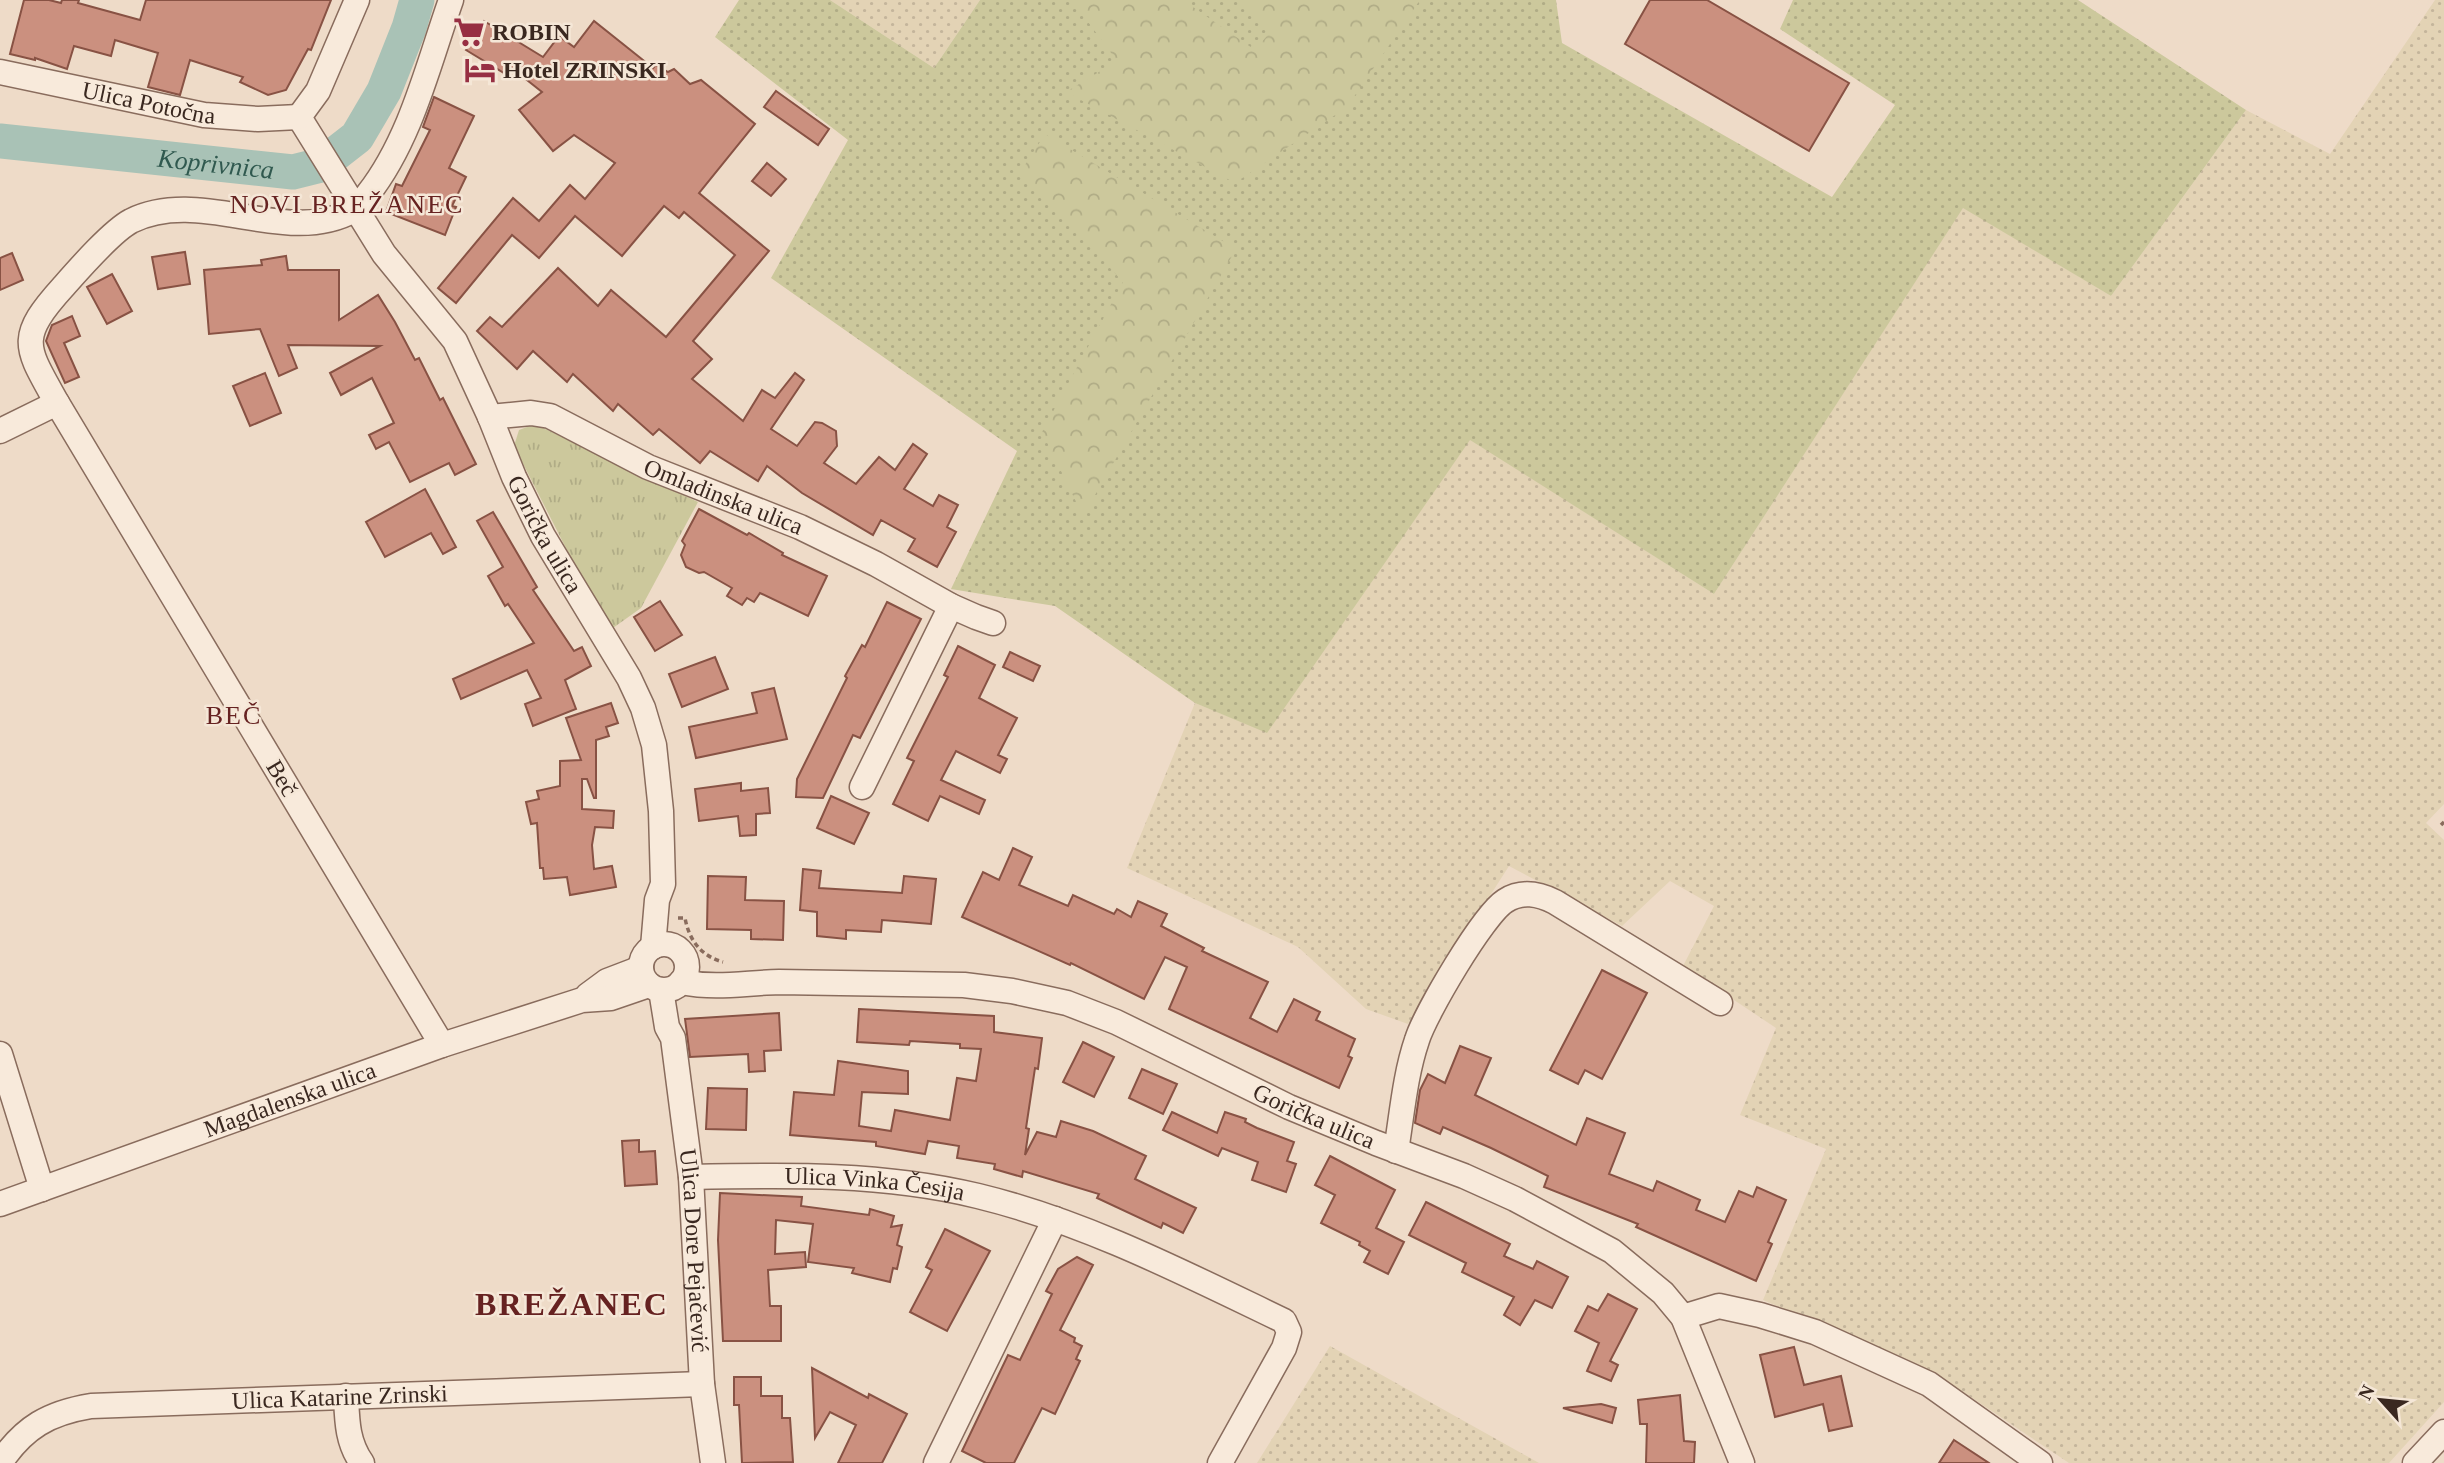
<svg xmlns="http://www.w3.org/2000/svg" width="2444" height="1463" viewBox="0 0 2444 1463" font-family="'Times New Roman',serif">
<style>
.farmland{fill:url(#farmland-dots)}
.grass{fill:url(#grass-dots)}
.forest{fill:url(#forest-crowns)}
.park{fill:url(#park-tufts)}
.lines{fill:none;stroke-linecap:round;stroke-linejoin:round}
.river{stroke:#a9c2b6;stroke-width:35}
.building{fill:#cb907f;stroke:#885244;stroke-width:2}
.minor-casing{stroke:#896c5d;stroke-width:27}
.path{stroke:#896c5d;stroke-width:3.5;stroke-dasharray:5 3.5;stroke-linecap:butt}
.minor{stroke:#f8eadb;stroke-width:24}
.labels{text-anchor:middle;stroke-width:5;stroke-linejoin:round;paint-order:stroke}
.poi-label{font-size:24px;font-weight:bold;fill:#3a2820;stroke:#f5e7d7;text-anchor:start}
.street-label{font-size:24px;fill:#3a2820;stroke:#f5e7d7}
.water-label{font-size:26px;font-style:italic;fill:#30594f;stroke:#f5e7d7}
.neighbourhood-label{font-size:26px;letter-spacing:2px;fill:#662221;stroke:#f5e7d7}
.district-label{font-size:32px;font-weight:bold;letter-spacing:2px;fill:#662221;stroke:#f5e7d7}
</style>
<defs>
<pattern id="farmland-dots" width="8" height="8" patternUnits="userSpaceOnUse" patternTransform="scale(1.75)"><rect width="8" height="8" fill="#e3d3b5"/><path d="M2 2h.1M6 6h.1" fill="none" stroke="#c4b59b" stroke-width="1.8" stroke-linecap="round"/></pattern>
<pattern id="grass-dots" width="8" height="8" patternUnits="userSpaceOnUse" patternTransform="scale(1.75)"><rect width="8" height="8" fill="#ccc89c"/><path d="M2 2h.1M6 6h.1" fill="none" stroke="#b0ac86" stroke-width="1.8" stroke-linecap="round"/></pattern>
<pattern id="forest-crowns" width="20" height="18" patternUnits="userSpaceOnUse" patternTransform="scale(1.75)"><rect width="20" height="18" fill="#ccc89c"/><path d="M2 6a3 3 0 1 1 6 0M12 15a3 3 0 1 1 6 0" fill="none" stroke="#b0ac86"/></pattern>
<pattern id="park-tufts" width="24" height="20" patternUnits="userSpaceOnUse" patternTransform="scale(1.75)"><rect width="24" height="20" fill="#ccc89c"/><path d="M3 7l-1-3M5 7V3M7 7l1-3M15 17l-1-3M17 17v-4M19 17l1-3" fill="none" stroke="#b0ac86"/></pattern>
</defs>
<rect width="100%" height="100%" fill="#eedbc8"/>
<g class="farmland">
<polygon points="830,0 980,0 934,68"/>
<polygon points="2435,0 2444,0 2444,804 2426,823 2444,840 2444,1402 2389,1463 2069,1463 1938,1375 1763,1300 1826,1149 1740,1115 1776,1028 1683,966 1714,906 1670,881 1622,926 1509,866 1408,1024 1366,1009 1298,947 1127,868 1195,703 1267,732 1470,439 1714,594 1963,207 2111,296 2246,110 2330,154"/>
<polygon points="1330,1346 1539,1463 1257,1463"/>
</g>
<polygon class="grass" points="739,0 830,0 934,68 980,0 1556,0 1562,43 1832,197 1895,105 1780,29 1793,0 2078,0 2246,110 2111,296 1963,208 1714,594 1470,440 1267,733 1195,703 1055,606 951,589 1017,451 771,278 848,140 715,37"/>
<g class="forest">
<polygon points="1076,0 1183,0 1255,50 1272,30 1236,0 1420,0 1347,107 1235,183 1066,92 1117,61 1074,3"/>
<polygon points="1045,134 1236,249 1083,516 1042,432 1123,282 1021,171"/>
</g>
<polygon class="park" points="535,424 698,502 641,608 613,628 572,560 514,446 519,430"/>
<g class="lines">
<path class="river" id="s1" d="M0 141 293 172 321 165 357 137 384 91 409 28 417 0"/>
</g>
<g class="building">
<polygon points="24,0 49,0 61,3 62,0 79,0 78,3 140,20 146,0 331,0 311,50 308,49 286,90 268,95 240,82 243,77 190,60 180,95 148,87 158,53 115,40 111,56 74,46 67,69 35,58 35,60 10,54"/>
<polygon points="1650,0 1707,0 1849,83 1809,151 1625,44"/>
<polygon points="484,21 543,57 559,36 574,47 594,21 653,68 656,65 668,72 674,69 690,84 701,80 755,124 699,193 769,251 693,341 712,359 692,379 743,421 762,390 775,398 795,373 804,380 771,429 797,446 815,422 822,423 836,431 837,446 824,463 856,484 879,457 895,470 913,444 927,454 904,489 933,506 939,495 958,505 947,527 956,532 937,567 908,551 915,539 881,520 873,535 802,493 767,466 758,481 710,451 700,463 659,429 653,435 618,404 613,411 573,374 567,382 533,351 517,369 477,331 490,317 502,327 558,268 598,306 611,290 666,337 735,255 684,212 679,218 664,206 622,256 575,216 539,258 512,235 456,303 438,288 513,198 539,221 570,185 585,199 615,163 574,135 553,151 519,110 542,92 508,65 504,73 466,50"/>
<polygon points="776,91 829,129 818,145 764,107"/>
<polygon points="434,97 474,116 449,168 466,177 452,206 456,207 445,235 386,212 396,184 402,186 430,130 423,127"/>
<polygon points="767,163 786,179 771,196 752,181"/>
<polygon points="185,252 190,284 158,289 152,257"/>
<polygon points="12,253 23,280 0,290 0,258"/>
<polygon points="286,256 288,270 339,270 339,320 378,295 395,322 415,360 419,358 440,400 443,398 476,464 455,475 449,463 410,482 389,442 376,449 369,435 394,423 372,378 341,395 330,373 380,346 288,345 297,368 279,376 260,329 209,334 204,270 262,265 261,260"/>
<polygon points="112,274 132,311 107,324 87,287"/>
<polygon points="72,316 80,336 64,343 79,377 65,383 46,341 52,325"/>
<polygon points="265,373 281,413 250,426 233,386"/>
<polygon points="425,489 456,547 443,554 431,533 385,557 366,522"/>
<polygon points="699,509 747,535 749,533 783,553 782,555 827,576 808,616 760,593 754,602 747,598 742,605 727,596 732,588 704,572 699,573 686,567 681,555 685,545 682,541"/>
<polygon points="493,512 537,587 533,590 574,651 582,647 591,666 565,680 576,709 533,726 525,704 541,698 527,670 461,699 453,679 534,643 508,604 505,606 488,576 503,567 477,521"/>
<polygon points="660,601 682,635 655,651 634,617"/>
<polygon points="887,602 921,619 860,738 853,735 823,798 796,797 797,779 847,678 845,676 862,645 865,647"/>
<polygon points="958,646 995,665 979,698 1017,718 998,755 1007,759 1000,773 956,751 941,780 985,800 979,814 940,796 928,821 893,804 914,761 907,758 948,677 944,675"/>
<polygon points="1010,652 1040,666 1033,681 1003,667"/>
<polygon points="715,657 728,689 682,707 669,674"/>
<polygon points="774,688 787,739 696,758 689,727 757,713 752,693"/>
<polygon points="611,703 618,723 606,727 609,736 596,740 596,798 594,798 587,779 582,779 582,809 614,811 613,828 595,827 592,845 594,869 612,866 616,887 570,895 567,877 544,879 543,868 540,868 537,823 531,824 526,802 539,799 537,791 560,786 560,761 581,760 566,718"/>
<polygon points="741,783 741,791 768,788 770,813 756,814 756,835 740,836 738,816 699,821 695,789"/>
<polygon points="831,796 869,813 854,844 817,828"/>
<polygon points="1013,848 1032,857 1019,885 1068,906 1073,895 1114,914 1117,909 1131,917 1138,901 1167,914 1161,926 1204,948 1202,951 1268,982 1250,1018 1277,1032 1294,999 1320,1012 1316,1020 1355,1039 1348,1056 1352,1058 1339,1088 1169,1009 1187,967 1165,957 1144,999 1071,963 1070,965 962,917 983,872 999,880"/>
<polygon points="803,869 821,871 819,888 902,893 904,876 936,879 931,924 882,920 881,932 846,930 846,939 817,936 817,912 800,910"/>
<polygon points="708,876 746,877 745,900 784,901 783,940 751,939 751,930 707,929"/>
<polygon points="1602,970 1647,993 1602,1079 1585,1070 1578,1084 1550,1070"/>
<polygon points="859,1009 994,1016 994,1032 1042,1038 1038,1069 1035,1068 1026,1128 1029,1129 1025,1155 1037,1132 1056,1137 1061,1121 1093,1131 1146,1156 1135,1179 1196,1208 1183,1233 1163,1223 1161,1228 1097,1198 1099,1194 1023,1171 1022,1177 994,1169 995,1164 957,1158 959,1146 928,1141 925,1154 876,1146 876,1142 790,1135 794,1092 834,1095 838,1061 908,1071 908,1094 862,1092 859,1126 891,1131 895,1110 950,1120 957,1078 976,1081 981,1049 960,1048 960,1044 910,1041 909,1045 857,1042"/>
<polygon points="779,1013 781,1050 764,1051 765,1071 749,1072 748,1054 690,1057 685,1019"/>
<polygon points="1083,1042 1114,1057 1094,1097 1063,1082"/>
<polygon points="1460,1046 1491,1058 1475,1095 1576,1145 1587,1118 1625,1133 1609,1174 1653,1191 1657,1181 1700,1200 1696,1210 1725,1222 1739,1191 1753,1197 1757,1187 1786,1200 1768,1242 1772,1244 1756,1281 1636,1227 1638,1224 1544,1187 1548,1176 1491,1148 1443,1127 1440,1134 1415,1123 1420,1090 1428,1074 1445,1083"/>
<polygon points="1142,1069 1177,1084 1163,1114 1129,1098"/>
<polygon points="708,1088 747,1089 746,1130 706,1129"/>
<polygon points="1172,1112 1217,1133 1225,1112 1246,1119 1245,1122 1257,1128 1294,1142 1287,1161 1296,1164 1286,1192 1252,1180 1258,1162 1222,1148 1218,1156 1163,1130"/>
<polygon points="639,1140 639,1152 655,1151 657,1184 625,1186 622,1141"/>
<polygon points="1330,1156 1395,1190 1376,1228 1404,1242 1388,1274 1364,1262 1370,1251 1359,1245 1360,1242 1321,1223 1335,1195 1315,1185"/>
<polygon points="720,1193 802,1197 801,1206 869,1215 870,1209 894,1216 891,1227 902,1225 897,1245 902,1247 897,1269 893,1268 890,1282 852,1273 854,1268 808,1262 813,1224 776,1220 775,1254 805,1252 806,1267 768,1270 770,1306 781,1306 781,1341 723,1341 718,1240"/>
<polygon points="1426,1202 1510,1244 1504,1256 1533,1269 1537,1261 1568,1277 1552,1308 1535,1300 1520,1325 1504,1315 1514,1297 1462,1272 1466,1263 1409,1235"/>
<polygon points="945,1229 990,1251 947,1331 910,1312 932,1270 926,1267"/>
<polygon points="1077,1257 1093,1265 1060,1330 1075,1338 1074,1342 1082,1346 1076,1359 1080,1361 1055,1414 1042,1408 1014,1463 986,1463 962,1451 1008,1355 1020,1360 1052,1294 1046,1291 1058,1269"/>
<polygon points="1608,1294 1637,1309 1610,1361 1618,1365 1611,1381 1587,1371 1599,1343 1575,1331 1588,1306 1598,1311"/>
<polygon points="1794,1347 1804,1385 1841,1376 1852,1426 1829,1431 1823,1404 1775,1417 1760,1355"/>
<polygon points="812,1368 868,1398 869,1394 907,1414 882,1463 838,1463 856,1425 830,1412 815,1438"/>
<polygon points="734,1377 761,1377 761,1396 782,1396 782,1418 790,1418 793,1462 742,1463 739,1405 734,1405"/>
<polygon points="1680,1395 1684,1441 1695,1442 1694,1463 1646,1463 1647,1424 1640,1424 1638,1400"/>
<polygon points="1601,1404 1616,1408 1612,1423 1563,1408"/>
<polygon points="1954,1440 1989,1463 1939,1463"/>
</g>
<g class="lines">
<defs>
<g id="minor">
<path id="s2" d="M357 0 318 91 299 117 384 254 455 341 490 417 514 477 543 536 629 678 643 708 654 745 661 811 663 884 657 900 653 947"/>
<path id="s3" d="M0 72 204 115 258 119 299 117"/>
<path id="s4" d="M490 417 531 413 550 416 648 467 800 527 876 564 951 606 976 617 993 623"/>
<polyline points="0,431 57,403"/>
<polyline points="862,787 951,606"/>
<circle cx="664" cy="967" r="23"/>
<path id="s5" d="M681 982C717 989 743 983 779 982L964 985 1012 991 1067 1003 1116 1022 1289 1107 1376 1143 1464 1176 1515 1199 1612 1251 1663 1293 1683 1317 1742 1463"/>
<path id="s6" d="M661 990 667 1027 673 1038 691 1177 702 1384 713 1463"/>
<polyline points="588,995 607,981 641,968"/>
<path d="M442 1045 57 403C26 347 16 339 63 287 78 270 112 231 131 221 202 186 286 248 354 210 360 207 364 199 368 194 411 139 428 65 451 0"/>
<polyline points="0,1054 42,1189"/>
<path d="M1396 1151C1402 1114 1405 1075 1417 1040 1425 1014 1483 915 1505 901 1522 890 1539 894 1555 902L1720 1003"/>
<path id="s7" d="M691 1177C788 1175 883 1173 978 1196 1085 1222 1184 1273 1284 1321L1289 1332 1284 1348 1220 1463"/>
<path id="s8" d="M0 1204 442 1045 582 1000 611 998 649 985"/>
<polyline points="1683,1317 1719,1306 1760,1315 1815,1332 1929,1384 2040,1463"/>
<path d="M346 1396C347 1420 347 1442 362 1463"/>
<path id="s9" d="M0 1463C24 1427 49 1413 91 1406L702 1384"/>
<polyline points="936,1463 1055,1219"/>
<polyline points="2415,1463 2444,1432"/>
</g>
</defs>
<use href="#minor" class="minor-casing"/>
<g class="path">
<polyline points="2441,825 2444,822"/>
<path d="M678 918H685C689 940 701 956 723 962"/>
</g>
<use href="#minor" class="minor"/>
</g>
<defs>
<symbol id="supermarket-bare" viewBox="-9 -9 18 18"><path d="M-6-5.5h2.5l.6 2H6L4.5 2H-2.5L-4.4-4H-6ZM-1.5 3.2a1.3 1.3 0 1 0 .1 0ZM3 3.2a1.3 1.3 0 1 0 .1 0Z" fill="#972f43" stroke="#f5e7d7" stroke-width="2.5" paint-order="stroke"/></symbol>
<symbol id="hotel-bare" viewBox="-9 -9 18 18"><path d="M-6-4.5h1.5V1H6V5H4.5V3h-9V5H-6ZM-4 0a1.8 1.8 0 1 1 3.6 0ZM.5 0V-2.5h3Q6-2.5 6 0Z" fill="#972f43" stroke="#f5e7d7" stroke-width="2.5" paint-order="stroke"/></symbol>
</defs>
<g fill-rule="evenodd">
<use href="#supermarket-bare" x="447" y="10" width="44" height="44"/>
<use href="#hotel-bare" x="458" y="48" width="44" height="44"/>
</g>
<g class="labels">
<g class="poi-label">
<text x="492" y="40">ROBIN</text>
<text x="503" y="78">Hotel ZRINSKI</text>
</g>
<g class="street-label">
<text dy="8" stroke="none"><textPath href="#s3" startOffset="152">Ulica Potočna</textPath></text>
<text dy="8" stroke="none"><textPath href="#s4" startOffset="252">Omladinska ulica</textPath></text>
<text dy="8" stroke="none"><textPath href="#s2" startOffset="618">Gorička ulica</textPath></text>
<text transform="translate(282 778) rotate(59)" y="8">Beč</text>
<text dy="8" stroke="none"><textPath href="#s8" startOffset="308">Magdalenska ulica</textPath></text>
<text dy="8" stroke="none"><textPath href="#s5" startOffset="660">Gorička ulica</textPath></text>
<text dy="8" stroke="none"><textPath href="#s7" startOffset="184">Ulica Vinka Česija</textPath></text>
<text dy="8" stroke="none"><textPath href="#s6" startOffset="264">Ulica Dore Pejačević</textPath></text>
<text dy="8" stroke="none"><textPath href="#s9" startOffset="360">Ulica Katarine Zrinski</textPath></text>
</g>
<g class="water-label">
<text dy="9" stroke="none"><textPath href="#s1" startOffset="217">Koprivnica</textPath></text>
</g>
<g class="neighbourhood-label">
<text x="347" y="213">NOVI BREŽANEC</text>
<text x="234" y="724">BEČ</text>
</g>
<g class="district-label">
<text x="572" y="1315">BREŽANEC</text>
</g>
</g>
<g transform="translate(2381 1400) rotate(297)" stroke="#f5e7d7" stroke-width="5" paint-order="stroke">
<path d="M0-5L12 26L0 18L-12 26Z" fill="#3a2820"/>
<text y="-10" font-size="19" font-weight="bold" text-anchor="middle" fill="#3a2820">N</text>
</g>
</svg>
